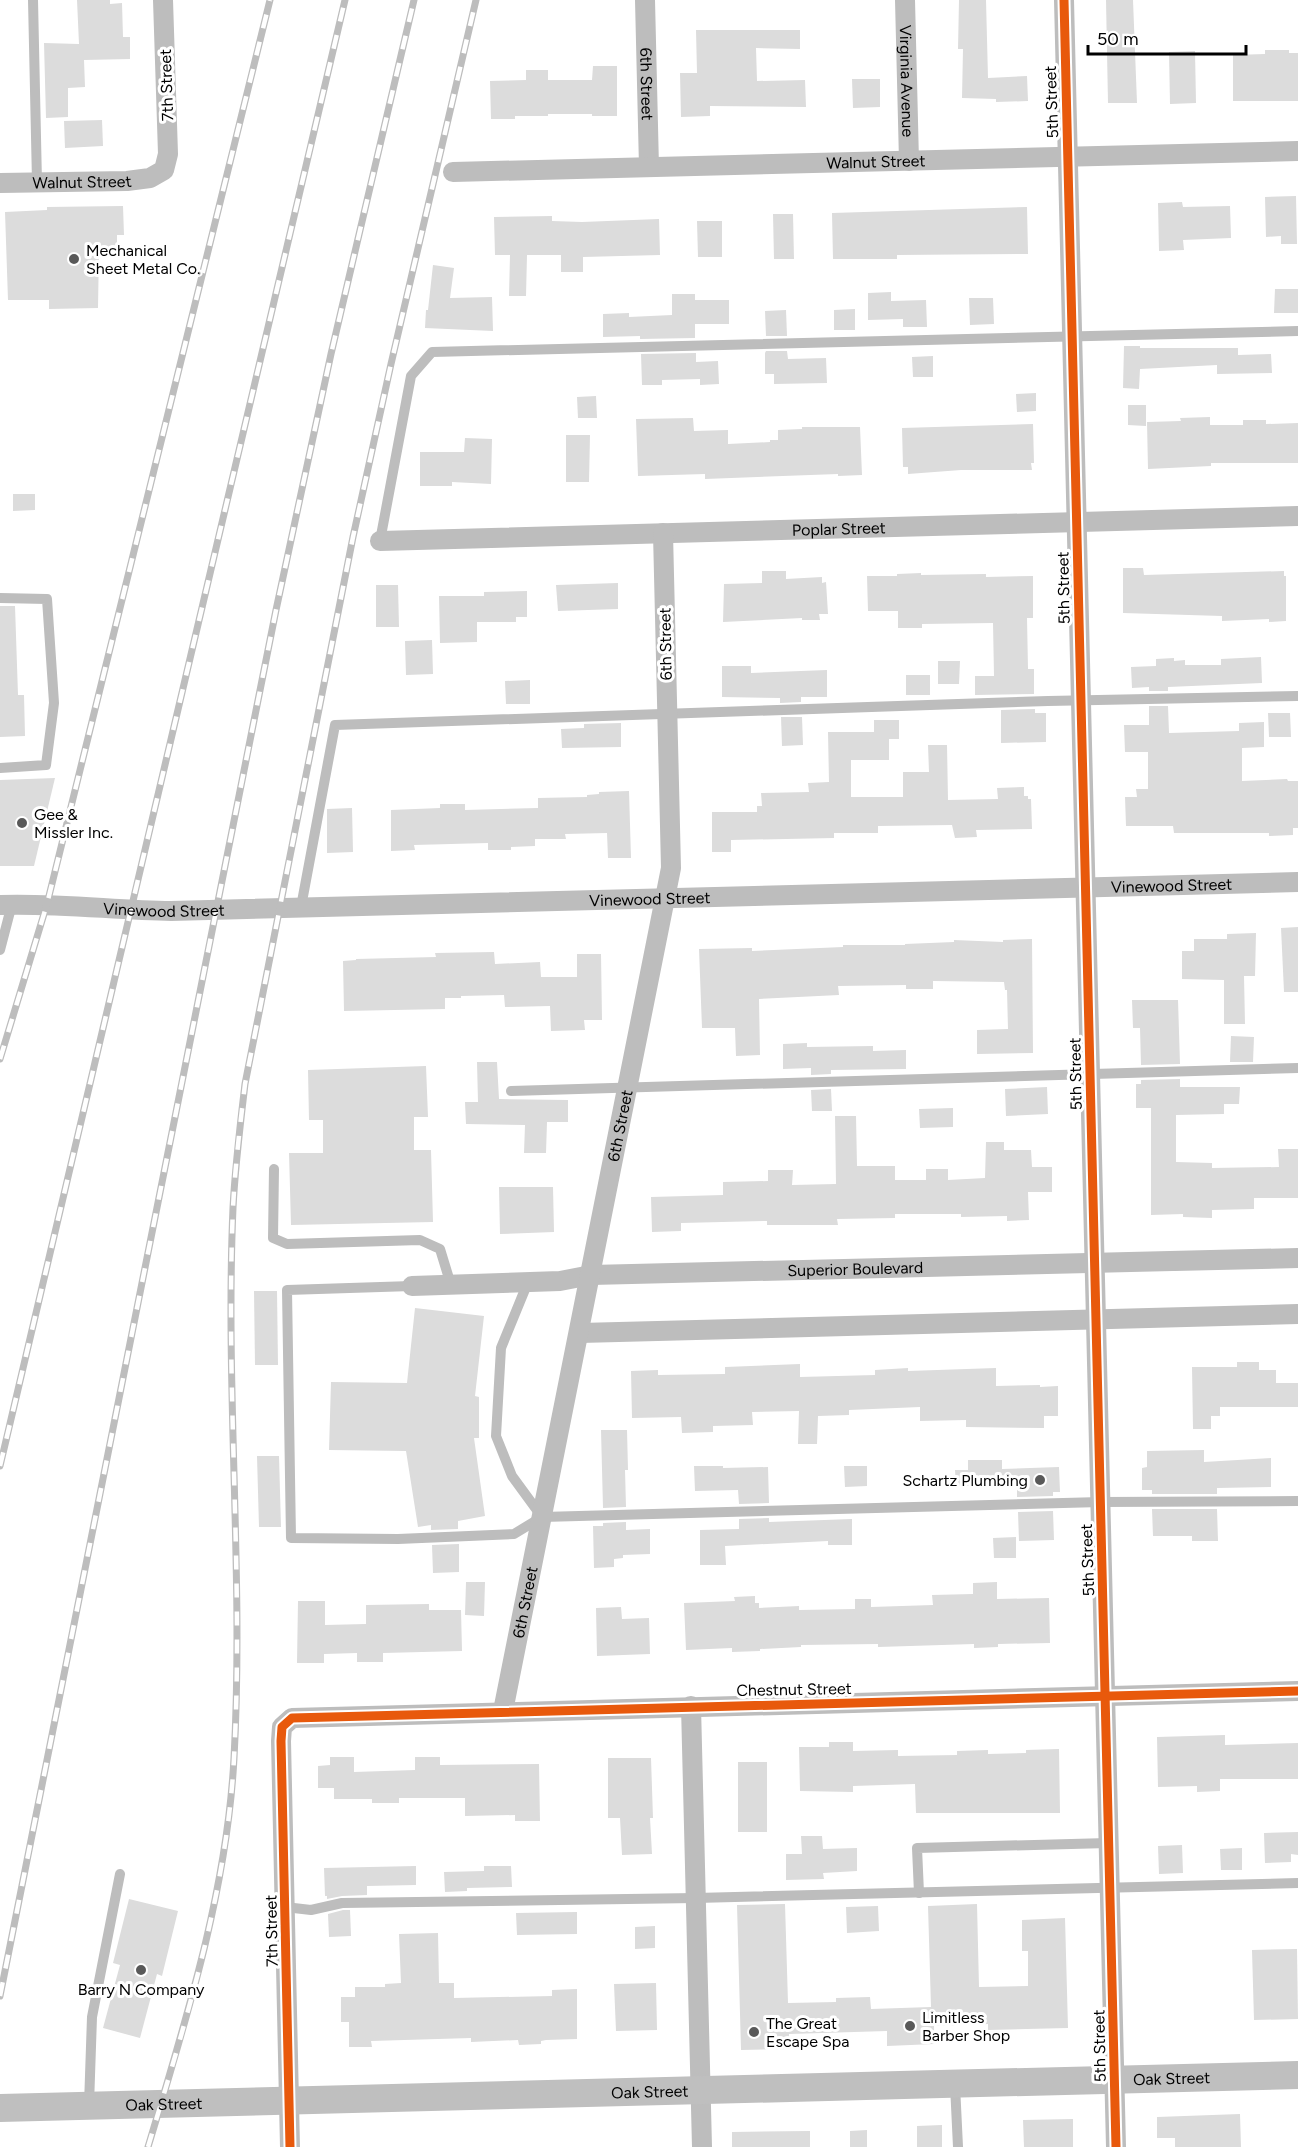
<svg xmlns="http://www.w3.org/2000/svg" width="1298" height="2147" viewBox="0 0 1298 2147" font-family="Figtree,sans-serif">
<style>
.building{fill:#dcdcdc}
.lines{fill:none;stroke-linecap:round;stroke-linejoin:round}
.lane{stroke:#bdbdbd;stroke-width:10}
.street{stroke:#bdbdbd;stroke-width:20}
.secondary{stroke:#bfbfbf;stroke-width:28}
.rail-casing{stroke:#bdbdbd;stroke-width:7}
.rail{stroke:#fff;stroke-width:4.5;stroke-dasharray:14;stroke-linecap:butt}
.cycleway-casing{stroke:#fff;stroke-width:13}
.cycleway{stroke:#e8590c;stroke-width:9}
.poi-dot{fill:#595959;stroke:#fff;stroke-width:2}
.labels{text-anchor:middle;stroke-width:6;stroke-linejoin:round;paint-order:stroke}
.street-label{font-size:16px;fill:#000;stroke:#fff}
.poi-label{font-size:16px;fill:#000;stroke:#fff;text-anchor:start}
</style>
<rect width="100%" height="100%" fill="#fff"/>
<g class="building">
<polygon points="77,0 110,0 110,4 122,3 123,37 130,37 130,59 84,60 85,87 68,88 68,117 46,118 44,43 79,44"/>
<polygon points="959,0 986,0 988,78 1027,76 1028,101 996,102 996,99 962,98 963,49 958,49"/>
<polygon points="1106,0 1133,0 1137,103 1108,103"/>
<polygon points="696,30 800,30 800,49 756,48 757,81 805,80 806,107 710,106 710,116 681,117 680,73 697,73"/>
<polygon points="1265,50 1289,50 1289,53 1298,53 1298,101 1233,101 1233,55 1265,54"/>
<polygon points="1195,51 1196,103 1170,104 1169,52"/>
<polygon points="593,66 617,66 617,116 592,116 592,114 548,114 548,116 515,116 515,119 491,119 490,81 526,80 526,70 548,70 548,80 592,80"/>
<polygon points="852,79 880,79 880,107 853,108"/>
<polygon points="102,120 103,146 65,148 64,121"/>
<polygon points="1296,196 1297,244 1281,244 1281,236 1266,237 1265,197"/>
<polygon points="1182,202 1183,207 1230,206 1231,238 1183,240 1184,250 1159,251 1158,203"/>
<polygon points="123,206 124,235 117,235 117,249 99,249 98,308 49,309 49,300 8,300 5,212 47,210 47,207"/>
<polygon points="1027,207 1028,254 897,255 897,259 833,259 832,213"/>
<polygon points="773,214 793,214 794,259 774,259"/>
<polygon points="552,216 552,221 582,222 659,219 660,255 583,257 583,272 561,272 561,255 527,255 526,296 509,296 510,255 495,255 494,217"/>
<polygon points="697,221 722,221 722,257 698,257"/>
<polygon points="433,265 454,268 450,298 492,297 493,331 425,328 426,310 428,310"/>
<polygon points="1275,289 1298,289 1298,313 1274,313"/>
<polygon points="891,292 891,301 926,300 927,327 903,327 903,319 868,320 868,293"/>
<polygon points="672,294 695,294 695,300 729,300 729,324 695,324 695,338 640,339 640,336 603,337 603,314 629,313 629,317 672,315"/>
<polygon points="969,298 993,298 994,324 970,325"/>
<polygon points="855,309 855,330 834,330 834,310"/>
<polygon points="786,310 787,336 766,336 765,311"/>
<polygon points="1124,346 1140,346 1140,348 1238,348 1238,355 1271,354 1272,373 1217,374 1217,365 1140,369 1139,389 1123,388"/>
<polygon points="766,351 787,351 788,359 826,358 827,383 774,384 774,374 765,374 765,353"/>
<polygon points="696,353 696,362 718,361 719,384 700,385 700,379 662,380 662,385 642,385 641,354"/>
<polygon points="933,356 933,377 913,377 912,357"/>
<polygon points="1036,393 1036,411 1017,412 1016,394"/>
<polygon points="596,396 597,418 578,418 577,397"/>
<polygon points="1128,405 1146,405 1146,426 1128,425"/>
<polygon points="1210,417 1210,425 1243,425 1243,420 1266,420 1266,424 1298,423 1298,463 1211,463 1211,466 1148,469 1147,422 1181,421 1180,418"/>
<polygon points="693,418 694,431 728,430 728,444 770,442 770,440 778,440 778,430 802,429 802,427 860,427 862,475 838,476 838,474 705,479 705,474 638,476 636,419"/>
<polygon points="1033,424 1034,463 1031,463 1032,470 961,470 908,474 908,467 903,467 902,428"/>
<polygon points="566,435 590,435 589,482 566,482"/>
<polygon points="465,438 492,439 491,484 452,482 452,486 420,486 420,452 464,452"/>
<polygon points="13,494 35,494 35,510 13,511"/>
<polygon points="1123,568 1143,568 1144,575 1284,571 1284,576 1286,576 1286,621 1269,622 1269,619 1222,621 1222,616 1123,613"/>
<polygon points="762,571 786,571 786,579 822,577 822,583 826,582 828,614 819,614 820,620 802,620 802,618 723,622 724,584 762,583"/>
<polygon points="921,573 921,575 986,574 986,577 1033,576 1033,618 1027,618 1028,669 1034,669 1034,694 975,695 975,676 994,676 993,623 922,624 922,628 898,628 898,611 868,611 867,576 897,576 897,574"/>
<polygon points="618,583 618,609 558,611 556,585"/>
<polygon points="376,585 398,585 399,627 376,627"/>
<polygon points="527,591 527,617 516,617 516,622 477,622 477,642 440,643 439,596 484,596 484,592"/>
<polygon points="0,606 15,606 18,695 24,695 25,736 0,737"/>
<polygon points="432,640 433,674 406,675 405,641"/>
<polygon points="1261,657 1262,683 1168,687 1168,691 1149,691 1149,687 1132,688 1131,667 1156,666 1156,659 1174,658 1174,661 1185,660 1185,665 1221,665 1221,659"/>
<polygon points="938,661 960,661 959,684 938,684"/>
<polygon points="722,666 751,666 751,673 827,670 827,697 801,697 801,702 780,703 780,698 722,697"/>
<rect x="906" y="675" width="24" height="20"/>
<polygon points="530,680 530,704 506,704 505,681"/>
<polygon points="1149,706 1168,706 1169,733 1239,731 1239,723 1264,722 1264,747 1242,748 1242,781 1287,779 1288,781 1298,781 1298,828 1293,828 1293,835 1269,836 1269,833 1174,833 1173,826 1126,826 1125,797 1137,797 1136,789 1148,789 1148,752 1125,752 1124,725 1149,725"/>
<polygon points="1035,709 1035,713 1046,713 1046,742 1001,743 1001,710"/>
<polygon points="1268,713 1290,713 1291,737 1269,737"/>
<polygon points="781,717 802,717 803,745 782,746"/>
<polygon points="874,720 899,720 899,739 889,739 889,760 851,760 851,797 903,797 903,772 929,772 928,745 947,745 948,800 998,799 997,788 1024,787 1024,796 1028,796 1028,799 1031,799 1032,829 976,830 977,837 955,838 952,825 878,826 878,833 834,833 834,838 731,840 731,852 712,852 712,812 757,812 757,806 762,806 761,793 809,792 808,783 829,782 828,732 874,732"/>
<polygon points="621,723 621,747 562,748 561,729 584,728 584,724"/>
<polygon points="55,778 34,866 0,866 0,780"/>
<polygon points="629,791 631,858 608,858 607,833 565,834 566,839 535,839 535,846 511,847 511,850 488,850 488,843 414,845 415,850 391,851 391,810 440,808 440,804 465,804 465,810 538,808 538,798 587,797 587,795 599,794 599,792"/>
<polygon points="352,808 353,852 327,853 327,809"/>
<polygon points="1298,927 1298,992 1284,992 1281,928"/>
<polygon points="1256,933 1255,976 1244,976 1245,1024 1224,1024 1224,980 1182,979 1182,951 1194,951 1194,939 1227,939 1227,934"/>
<polygon points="1032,939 1033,1053 977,1054 977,1030 1008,1029 1007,990 1005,990 1004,982 933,981 933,989 906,989 906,985 838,986 839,995 759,999 760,1055 736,1056 735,1028 702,1028 699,949 752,948 752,951 843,947 843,945 905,945 905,944 954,942 954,940 1003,942 1003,940"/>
<polygon points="494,952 495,964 540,962 541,977 577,977 577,954 601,954 602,1020 584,1020 585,1030 551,1031 550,1006 505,1007 504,995 461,996 461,998 445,998 445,1009 344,1011 343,961 356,960 356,959 436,957 435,953"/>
<polygon points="1132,1000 1178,1000 1180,1064 1141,1065 1140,1028 1133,1028"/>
<polygon points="1231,1036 1254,1037 1253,1062 1230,1062"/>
<polygon points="807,1043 807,1047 873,1046 873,1051 906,1050 906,1069 831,1070 831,1074 811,1075 811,1068 783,1069 783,1044"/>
<polygon points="477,1062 497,1062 499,1099 568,1100 568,1122 547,1122 546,1153 524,1153 525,1125 466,1124 465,1102 478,1102"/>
<polygon points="426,1066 428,1117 414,1117 414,1150 431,1150 433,1222 291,1225 289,1153 323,1153 323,1120 309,1120 308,1070"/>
<polygon points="1180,1079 1180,1087 1240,1087 1239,1104 1224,1104 1224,1114 1176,1115 1176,1162 1212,1163 1212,1168 1279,1167 1278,1149 1298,1149 1298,1198 1254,1198 1254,1209 1212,1210 1212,1218 1183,1217 1183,1214 1151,1215 1151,1108 1136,1108 1136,1084 1141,1084 1141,1080"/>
<polygon points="1047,1087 1048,1114 1006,1116 1005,1089"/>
<polygon points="831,1089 832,1111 812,1111 811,1090"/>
<polygon points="953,1108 953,1127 920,1128 919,1109"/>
<polygon points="835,1116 856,1116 857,1166 895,1166 895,1180 926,1180 926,1169 948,1169 948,1180 985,1178 986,1142 1004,1142 1004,1150 1031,1150 1032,1167 1052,1167 1052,1192 1028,1192 1029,1220 1007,1221 1007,1216 961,1217 961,1214 895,1214 895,1218 837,1219 838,1225 767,1225 767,1221 681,1223 681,1231 652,1232 651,1197 723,1195 723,1182 768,1181 768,1170 793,1170 792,1185 836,1184"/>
<polygon points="499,1187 553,1187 554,1232 500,1234"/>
<polygon points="254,1291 277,1291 278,1365 255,1365"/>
<polygon points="415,1308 484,1316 475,1396 479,1397 479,1438 474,1438 485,1516 458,1521 458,1529 431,1530 431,1525 418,1527 406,1451 329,1450 331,1382 407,1383"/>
<polygon points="1237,1362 1259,1362 1259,1370 1276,1370 1276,1383 1298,1383 1298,1407 1220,1407 1220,1416 1211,1416 1211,1429 1193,1429 1192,1367 1237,1367"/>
<polygon points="800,1364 800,1377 875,1375 875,1370 908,1368 908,1371 996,1368 996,1386 1040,1385 1040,1387 1058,1386 1058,1416 1044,1416 1044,1428 966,1427 966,1420 920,1421 920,1407 849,1410 849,1415 818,1416 817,1444 798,1444 799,1411 752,1412 753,1425 713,1426 713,1432 682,1433 681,1417 632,1418 631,1371 658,1370 658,1375 725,1374 725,1367"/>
<polygon points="601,1430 627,1430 628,1470 625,1470 626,1507 603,1508"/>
<polygon points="1204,1450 1204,1462 1271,1458 1271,1487 1217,1488 1217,1494 1152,1494 1152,1490 1142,1490 1142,1468 1147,1467 1147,1451"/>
<polygon points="257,1456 279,1456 281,1527 259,1527"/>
<polygon points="968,1460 1002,1460 1002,1469 1059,1467 1060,1492 1053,1492 1053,1496 1017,1497 1017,1484 956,1486 955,1470 968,1470"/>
<polygon points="694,1466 723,1466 723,1468 768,1467 769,1503 739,1504 738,1490 695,1491"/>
<polygon points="844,1466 867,1466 867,1486 845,1487"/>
<polygon points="1152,1509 1217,1509 1218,1541 1192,1541 1192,1536 1153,1536"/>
<polygon points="1053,1511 1054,1540 1019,1541 1018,1512"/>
<polygon points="769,1518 769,1522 852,1519 852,1545 828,1545 828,1541 725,1546 726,1565 700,1565 700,1530 739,1529 739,1519"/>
<polygon points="626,1522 626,1530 650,1529 650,1554 623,1555 623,1558 614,1559 614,1567 594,1568 593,1526 603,1526 603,1523"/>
<polygon points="1016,1537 1016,1558 994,1558 993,1538"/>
<polygon points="459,1544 459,1572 433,1573 432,1545"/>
<polygon points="466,1582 485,1582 484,1616 465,1615"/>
<polygon points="997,1582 997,1599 1049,1598 1050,1643 998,1644 998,1647 974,1648 974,1644 878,1647 878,1644 801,1645 801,1647 760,1649 760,1651 732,1652 732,1648 686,1650 684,1603 735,1601 734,1597 755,1596 755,1603 759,1603 759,1608 799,1606 799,1610 855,1609 855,1599 871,1599 871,1607 933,1605 932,1595 973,1594 973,1583"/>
<polygon points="298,1601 325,1601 325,1625 366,1624 366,1605 429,1604 429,1610 461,1610 462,1651 383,1653 383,1662 357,1662 357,1653 324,1654 324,1663 297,1663"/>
<polygon points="621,1607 622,1619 649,1618 650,1654 597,1656 596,1608"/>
<polygon points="1225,1735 1225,1745 1298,1743 1298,1779 1220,1779 1220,1791 1197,1792 1197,1786 1158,1787 1157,1737"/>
<polygon points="829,1742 853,1742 853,1751 898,1750 898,1756 957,1755 957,1751 988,1750 988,1754 1026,1753 1026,1750 1059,1749 1060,1813 916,1813 915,1784 853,1786 853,1792 800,1791 799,1747 829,1747"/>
<polygon points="330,1757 354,1757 354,1772 415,1770 415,1757 440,1757 440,1765 539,1764 540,1821 515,1821 515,1815 465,1816 465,1798 399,1798 399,1803 372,1803 372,1799 334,1799 334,1788 318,1788 318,1766 330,1765"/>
<polygon points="608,1758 651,1758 653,1818 650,1818 652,1854 622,1855 620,1818 608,1818"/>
<rect x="738" y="1762" width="29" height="70"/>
<polygon points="1298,1832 1298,1855 1291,1854 1291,1862 1265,1863 1264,1833"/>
<polygon points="801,1836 822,1836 823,1849 857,1848 857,1871 823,1873 824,1879 786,1880 786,1854 802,1854"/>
<polygon points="1182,1845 1183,1873 1159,1874 1158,1846"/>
<polygon points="1242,1848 1242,1870 1221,1870 1220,1849"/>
<polygon points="416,1866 416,1885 367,1886 367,1895 342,1896 327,1899 327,1896 325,1896 324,1868"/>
<polygon points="484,1866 511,1866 512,1887 467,1888 467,1891 445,1892 444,1872 484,1871"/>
<polygon points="129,1899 178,1911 162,1976 157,1974 140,2038 103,2028 120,1965 113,1963"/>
<polygon points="785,1904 788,2003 836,2002 836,1998 870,1997 871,2009 931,2007 928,1906 977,1904 979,1987 1028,1986 1028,1951 1022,1951 1022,1920 1065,1918 1068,2028 988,2030 988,2024 934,2026 934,2044 887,2046 887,2031 789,2034 789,2049 741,2050 737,1905"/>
<polygon points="878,1906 879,1931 847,1933 846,1907"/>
<polygon points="343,1910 350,1910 351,1936 329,1937 328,1914"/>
<polygon points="577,1912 577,1934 517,1935 516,1913"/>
<polygon points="655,1926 655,1948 635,1949 635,1927"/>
<polygon points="438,1933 439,1983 454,1983 454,1998 552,1996 552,1990 577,1989 577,2039 546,2040 541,2041 541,2044 519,2045 518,2040 471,2042 471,2038 371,2041 372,2047 349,2047 349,2022 341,2022 341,1997 355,1997 355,1987 385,1987 385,1984 401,1983 399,1934"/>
<polygon points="1297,1949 1298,2019 1254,2020 1252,1950"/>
<polygon points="656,1983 657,2030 616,2031 614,1984"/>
<polygon points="1240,2114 1241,2147 1175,2147 1175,2138 1157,2138 1157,2117"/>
<polygon points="1073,2119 1073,2147 1024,2147 1023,2120"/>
<polygon points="942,2125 942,2147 917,2147 917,2126"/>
<polygon points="867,2130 867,2147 850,2147 850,2131"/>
<polygon points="810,2131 810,2147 732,2147 732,2132"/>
</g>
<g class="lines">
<g class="lane">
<polyline points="33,0 37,182"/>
<polyline points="380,541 411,376 432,352 1298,331"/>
<polyline points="0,598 47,599 54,703 46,765 0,768"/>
<polyline points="301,907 335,725 1048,701 1298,696"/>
<polyline points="0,950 12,904"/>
<polyline points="511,1091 1298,1068"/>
<polyline points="274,1169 273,1238 287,1244 420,1240 440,1249 451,1285"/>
<polyline points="528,1282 501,1348 496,1436 512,1476 542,1517"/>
<polyline points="412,1286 287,1290 291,1538 398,1539 514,1534 542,1517 1101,1502 1298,1501"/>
<polyline points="919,1893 917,1848 1108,1843"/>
<polyline points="285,1907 311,1910 342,1903 696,1898 1298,1883"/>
<polyline points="955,2085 958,2147"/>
<polyline points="89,2105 92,2017 120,1874"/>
</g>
<g class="street">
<path id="s1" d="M645 0 649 167"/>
<path id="s2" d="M905 0 909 161"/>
<polyline points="1064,0 1116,2147"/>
<path id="s3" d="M453 172 1298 151"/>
<path id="s4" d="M0 183 127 181 150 178 164 170 168 154 163 0"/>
<path id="s5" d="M380 541 1298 516"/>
<path id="s6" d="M0 905C57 903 114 910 171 911L1298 882"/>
<path id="s7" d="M412 1286 560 1281 591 1275 1298 1258"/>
<polyline points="580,1333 1298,1314"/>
<polyline points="691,1706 702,2147"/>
<path id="s8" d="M503 1711 671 868 663 533"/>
<polyline points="290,2147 281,1741 282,1727 292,1718 1298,1691"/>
</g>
<path class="secondary" id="s9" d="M0 2108 1298 2075"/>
<defs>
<g id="rail">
<polyline points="0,1059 47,904 270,0"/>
<polyline points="0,1466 345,0"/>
<polyline points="0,1996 276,610 331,354 414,0"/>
<path d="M148 2147C186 2020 227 1891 234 1758 244 1575 225 1391 233 1208 235 1167 240 1126 245 1084L353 537 391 364 476 0"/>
</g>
</defs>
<use href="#rail" class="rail-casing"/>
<use href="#rail" class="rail"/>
<defs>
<g id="cycleway">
<polyline points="1064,0 1116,2147"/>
<polyline points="290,2147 281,1741 282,1727 292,1718 1298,1691"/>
</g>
</defs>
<use href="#cycleway" class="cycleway-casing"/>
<use href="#cycleway" class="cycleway"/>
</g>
<g class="poi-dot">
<circle cx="74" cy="259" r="6"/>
<circle cx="22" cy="823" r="6"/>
<circle cx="1040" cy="1480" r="6"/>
<circle cx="141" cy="1970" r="6"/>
<circle cx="910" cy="2026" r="6"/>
<circle cx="754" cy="2032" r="6"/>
</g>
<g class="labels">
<g class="street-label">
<text dy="6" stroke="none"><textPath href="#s2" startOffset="81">Virginia Avenue</textPath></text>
<text dy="6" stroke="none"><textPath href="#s1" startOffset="84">6th Street</textPath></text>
<text transform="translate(166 85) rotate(-92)" y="6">7th Street</text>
<text transform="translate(1051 102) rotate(-92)" y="6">5th Street</text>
<text dy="6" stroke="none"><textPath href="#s3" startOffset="423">Walnut Street</textPath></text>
<text dy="6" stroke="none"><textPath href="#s4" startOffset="82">Walnut Street</textPath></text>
<text dy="6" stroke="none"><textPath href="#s5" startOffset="459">Poplar Street</textPath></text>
<text transform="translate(1063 588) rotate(-91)" y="6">5th Street</text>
<text transform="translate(665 644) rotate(-91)" y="6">6th Street</text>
<text dy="6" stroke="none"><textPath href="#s6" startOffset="1172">Vinewood Street</textPath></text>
<text dy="6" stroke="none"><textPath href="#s6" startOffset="650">Vinewood Street</textPath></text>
<text dy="6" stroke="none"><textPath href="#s6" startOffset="164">Vinewood Street</textPath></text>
<text transform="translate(1075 1074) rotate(-91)" y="6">5th Street</text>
<text dy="6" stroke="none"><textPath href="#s8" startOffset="597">6th Street</textPath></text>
<text dy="6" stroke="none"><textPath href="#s7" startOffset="444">Superior Boulevard</textPath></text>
<text transform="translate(1087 1560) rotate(-92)" y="6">5th Street</text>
<text dy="6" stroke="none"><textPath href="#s8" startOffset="111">6th Street</textPath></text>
<text transform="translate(794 1689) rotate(-1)" y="6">Chestnut Street</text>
<text transform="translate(271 1931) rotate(-91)" y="6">7th Street</text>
<text transform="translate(1099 2046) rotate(-91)" y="6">5th Street</text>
<text dy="6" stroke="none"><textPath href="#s9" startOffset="1172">Oak Street</textPath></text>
<text dy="6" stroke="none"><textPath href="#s9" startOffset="650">Oak Street</textPath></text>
<text dy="6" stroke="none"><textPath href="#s9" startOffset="164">Oak Street</textPath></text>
</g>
<g class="poi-label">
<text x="86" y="256">Mechanical<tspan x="86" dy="18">Sheet Metal Co.</tspan></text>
<text x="34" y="820">Gee &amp;<tspan x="34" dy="18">Missler Inc.</tspan></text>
<text x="1028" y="1486" text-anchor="end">Schartz Plumbing</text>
<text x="141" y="1995" text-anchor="middle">Barry N Company</text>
<text x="922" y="2023">Limitless<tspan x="922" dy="18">Barber Shop</tspan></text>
<text x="766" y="2029">The Great<tspan x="766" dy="18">Escape Spa</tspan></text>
</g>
</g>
<path d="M1088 45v9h158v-9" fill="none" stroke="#000000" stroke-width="3"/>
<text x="1097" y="45" font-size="18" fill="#000000" stroke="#ffffff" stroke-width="4.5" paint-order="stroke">50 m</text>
</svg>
